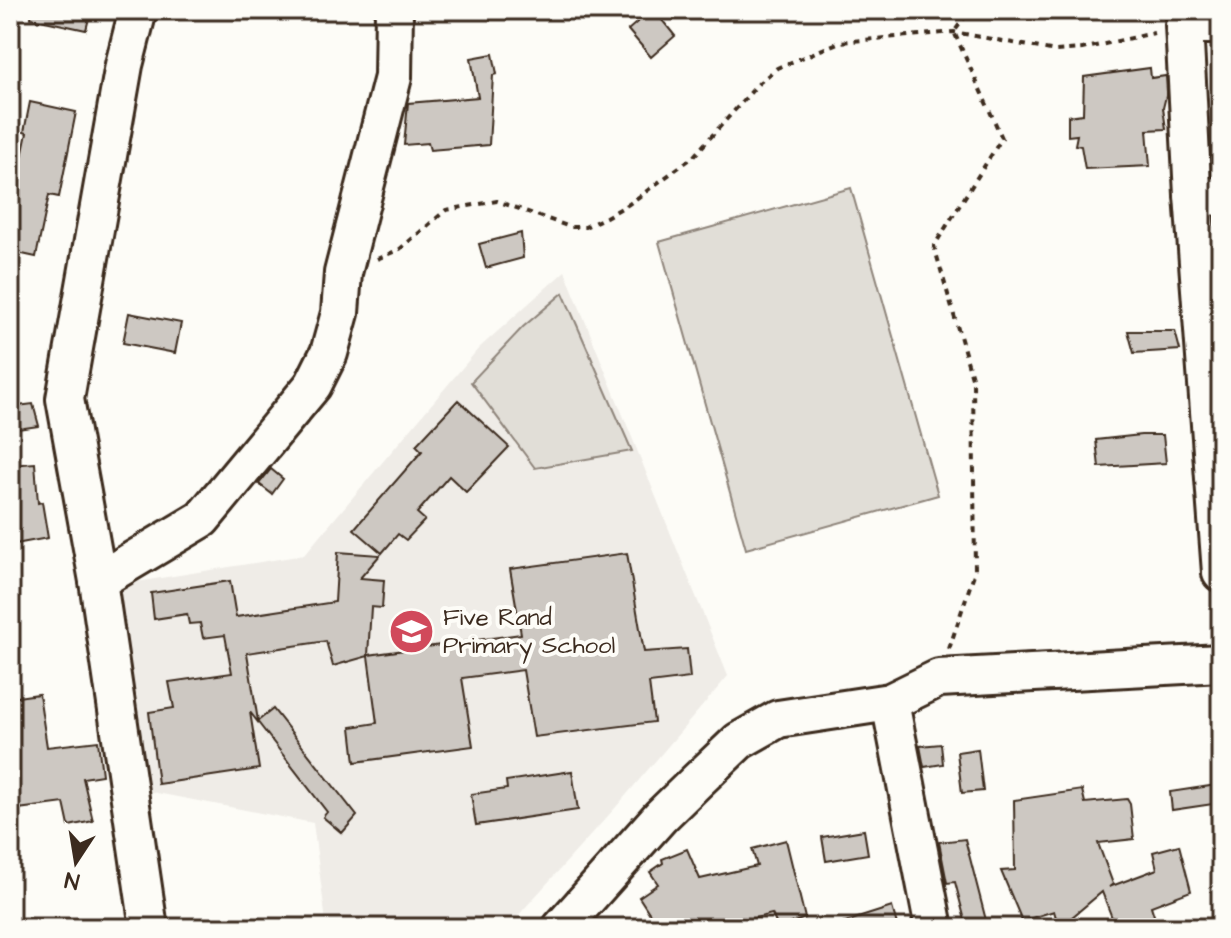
<svg xmlns="http://www.w3.org/2000/svg" width="1231" height="938" viewBox="0 0 1231 938" font-family="'Architects Daughter',sans-serif">
<style>
.built{fill:#efece7}
.green{fill:#e1ded7;stroke:#8e847a;stroke-width:2}
.building{fill:#cdc8c2;stroke:#3b2a1e;stroke-width:2}
.lines{fill:none;stroke-linecap:round;stroke-linejoin:round}
.minor-casing{stroke:#3b2a1e;stroke-width:42}
.path{stroke:#3b2a1e;stroke-width:4;stroke-dasharray:6 6;stroke-linecap:butt}
.minor{stroke:#fdfcf7;stroke-width:36}
.labels{text-anchor:middle;stroke-width:8;stroke-linejoin:round;paint-order:stroke}
.poi-label{font-size:24px;fill:#3b2a1e;stroke:#fdfcf7;text-anchor:start}
</style>
<rect width="100%" height="100%" fill="#fdfcf7"/>
<filter id="ink" filterUnits="userSpaceOnUse"><feTurbulence type="fractalNoise" baseFrequency=".0125" numOctaves="2"/><feDisplacementMap in="SourceGraphic" scale="16" xChannelSelector="R" yChannelSelector="G"/><feConvolveMatrix kernelMatrix="1 2 1 2 8 2 1 2 1" color-interpolation-filters="sRGB"/></filter>
<g filter="url(#ink)">
<polygon class="built" points="565,271 728,676 616,807 515,919 326,922 313,823 141,790 105,587 304,555 479,348"/>
<g class="green">
<polygon points="851,188 938,495 746,549 659,242"/>
<polygon points="563,293 632,451 535,468 471,382 523,327"/>
</g>
<g class="building">
<polygon points="32,10 91,10 86,30 31,18"/>
<polygon points="651,10 654,10 675,36 651,57 628,30"/>
<polygon points="493,54 497,74 493,75 489,145 430,150 428,143 404,145 408,103 478,97 471,58"/>
<polygon points="1150,68 1151,78 1166,76 1167,92 1163,108 1166,129 1147,130 1150,166 1085,169 1081,146 1075,145 1077,135 1068,136 1068,116 1083,114 1084,77"/>
<polygon points="30,102 76,112 59,197 49,195 36,257 13,252 15,243 10,242 10,214 27,133 24,132"/>
<polygon points="521,233 523,258 486,268 479,244"/>
<polygon points="129,313 181,323 175,353 123,343"/>
<polygon points="1128,331 1175,331 1180,350 1134,353"/>
<polygon points="458,400 509,447 466,492 449,476 417,513 425,520 406,540 398,534 382,553 354,529 422,451 416,445"/>
<polygon points="33,404 39,426 10,430 10,407"/>
<polygon points="1141,435 1163,435 1166,463 1099,467 1096,440"/>
<polygon points="35,463 38,503 42,502 48,538 10,545 10,465"/>
<polygon points="271,469 283,479 272,494 259,484"/>
<polygon points="338,552 380,555 360,578 384,580 382,608 371,607 368,655 521,634 510,569 627,553 644,652 687,649 690,678 649,683 654,722 534,737 523,670 462,678 473,746 355,762 351,727 377,723 368,656 333,666 326,641 247,653 258,721 273,709 357,816 342,833 323,817 327,812 250,712 259,769 158,784 149,712 174,708 169,682 232,673 225,635 203,638 200,623 189,624 187,614 154,619 151,593 230,581 236,617 335,602"/>
<polygon points="39,694 47,747 98,741 102,775 83,778 93,821 69,826 64,803 10,810 10,698"/>
<polygon points="941,744 943,764 924,767 920,746"/>
<polygon points="978,749 983,791 962,793 957,752"/>
<polygon points="572,771 578,810 476,825 471,794 507,789 506,781"/>
<polygon points="1217,785 1220,803 1172,810 1170,792"/>
<polygon points="1082,790 1085,803 1127,799 1130,804 1134,839 1098,843 1113,884 1109,887 1157,869 1153,852 1179,845 1191,891 1151,906 1158,928 1116,928 1102,892 1059,928 1054,911 1022,921 1001,871 1015,870 1014,800"/>
<polygon points="864,830 868,854 826,861 822,837"/>
<polygon points="965,839 988,928 967,928 955,882 947,883 939,842"/>
<polygon points="786,840 805,918 778,928 772,914 715,928 659,928 639,897 658,884 650,872 663,863 662,859 687,849 700,879 757,866 752,849"/>
<polygon points="892,907 898,928 840,928 839,924"/>
</g>
<g class="lines">
<defs>
<g id="minor">
<polyline points="138,10 124,65 65,399 98,581 149,928"/>
<polyline points="1193,195 1184,25 1221,25"/>
<polyline points="1221,197 1193,195 1221,573"/>
<polyline points="98,581 202,519 313,385 329,353 340,313 343,273 393,77 394,10"/>
<polyline points="890,702 934,928"/>
<polyline points="561,928 661,816 697,781 739,741 778,719 890,702 939,678 1221,663"/>
</g>
</defs>
<use href="#minor" class="minor-casing"/>
<g class="path">
<polyline points="377,259 400,249 446,210 497,201 570,227 585,227 606,217 629,204 693,157 759,83 777,68 840,42 954,32 1056,51 1082,49 1154,33"/>
<polyline points="949,649 975,571 973,381 934,246 1002,138 954,32 970,10"/>
</g>
<use href="#minor" class="minor"/>
</g>
</g>
<defs>
<symbol id="school-disc" viewBox="-11 -11 22 22"><circle r="9.5" fill="#d1495b" stroke="#fdfcf7"/><path d="M0-5L7-2L0 1L-7-2ZM-4 1L0 2.5L4 1V4Q0 6-4 4Z" fill="#fff"/></symbol>
</defs>
<g fill-rule="evenodd">
<use href="#school-disc" x="386" y="606" width="51" height="51"/>
</g>
<g class="labels">
<g class="poi-label">
<text x="443" y="625">Five Rand<tspan x="443" dy="28">Primary School</tspan></text>
</g>
</g>
<rect width="1231" height="938" fill="none" stroke="#fdfcf7" stroke-width="40"/>
<rect x="20" y="20" width="1191" height="898" fill="none" stroke="#3b2a1e" stroke-width="3" filter="url(#ink)"/>
<g transform="translate(76 862) rotate(192)" stroke="#fdfcf7" stroke-width="6" paint-order="stroke">
<path d="M0-6L14 30L0 20L-14 30Z" fill="#3b2a1e"/>
<text y="-12" font-size="22" font-weight="bold" text-anchor="middle" fill="#3b2a1e">N</text>
</g>
</svg>
